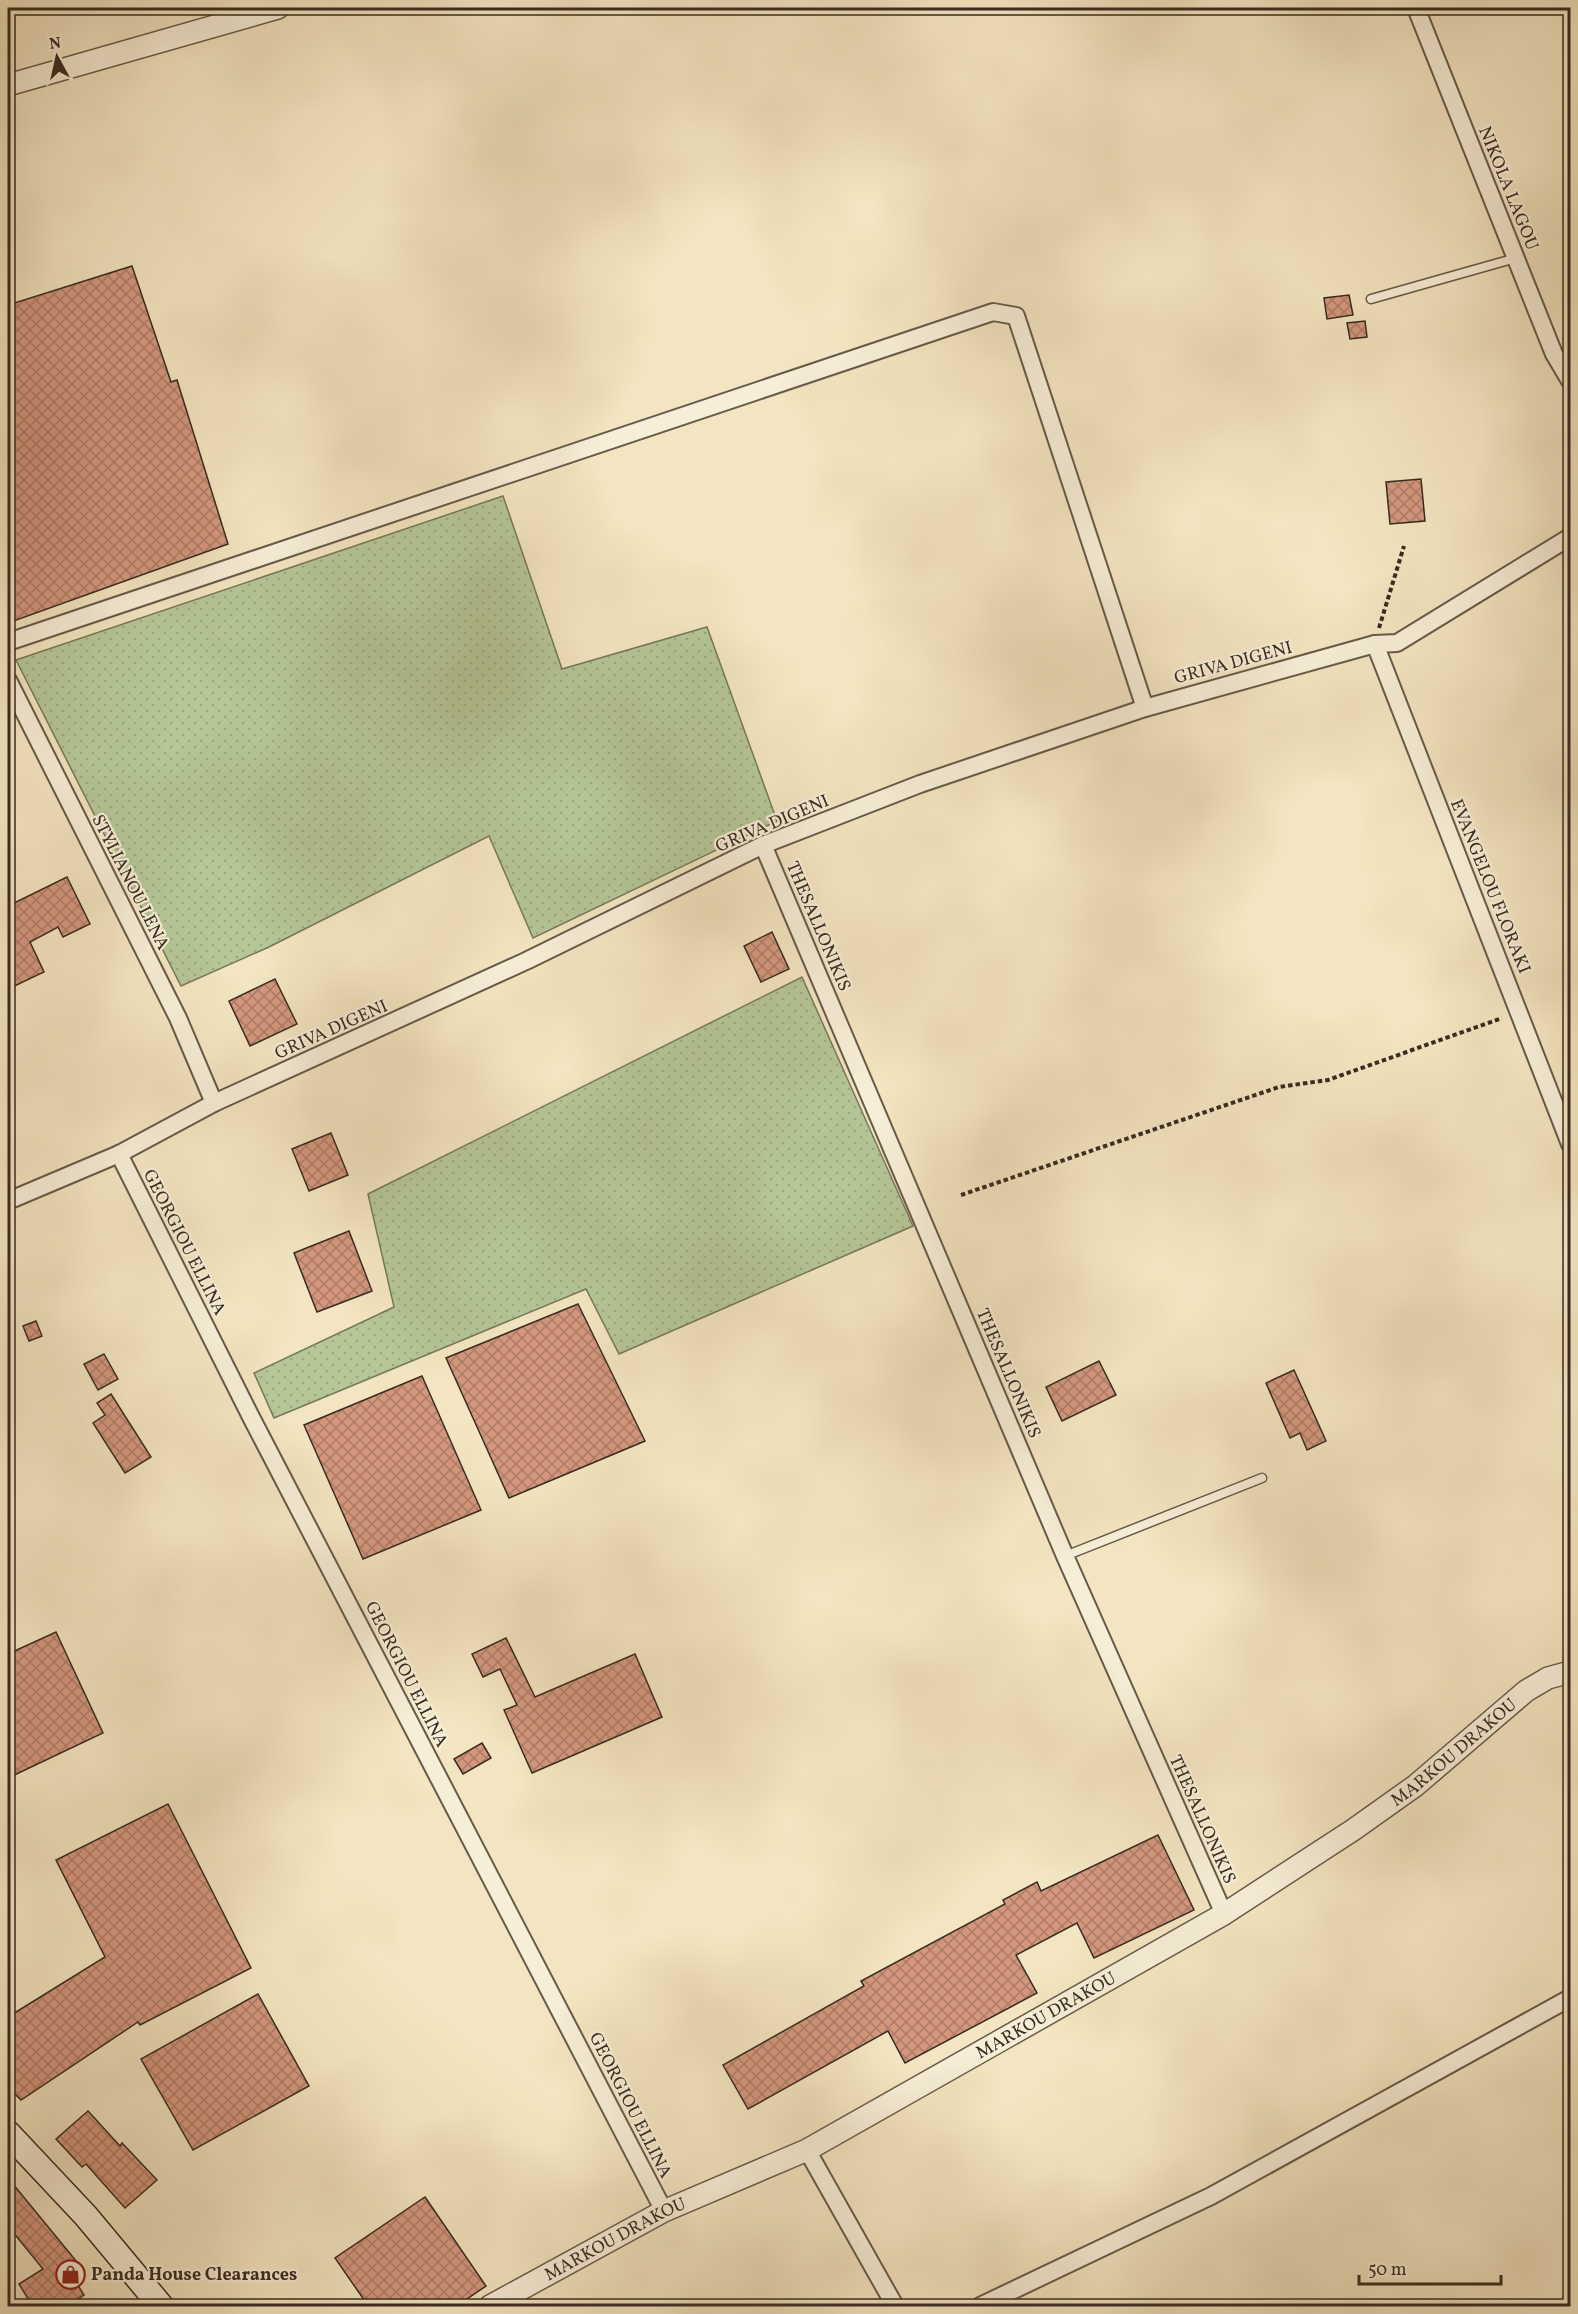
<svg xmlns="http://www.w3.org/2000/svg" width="1578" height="2314" viewBox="0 0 1578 2314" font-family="Vollkorn,serif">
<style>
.grass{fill:url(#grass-dots);stroke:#76785c;stroke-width:1.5}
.building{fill:url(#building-cross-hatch);stroke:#372b20;stroke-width:1.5}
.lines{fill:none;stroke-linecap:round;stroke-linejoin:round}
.service-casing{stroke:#665a48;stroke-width:11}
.minor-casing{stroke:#665a48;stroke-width:20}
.tertiary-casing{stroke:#665a48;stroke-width:24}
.secondary-casing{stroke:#372b20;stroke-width:27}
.path{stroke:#372b20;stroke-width:4;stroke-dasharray:4.5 3;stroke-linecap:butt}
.service{stroke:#f7eed7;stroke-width:8}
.minor{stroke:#f7eed7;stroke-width:16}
.tertiary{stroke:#f7eed7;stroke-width:21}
.secondary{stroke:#f7eed7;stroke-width:24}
.labels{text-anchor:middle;stroke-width:4.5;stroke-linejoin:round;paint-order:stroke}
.street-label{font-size:18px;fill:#372b20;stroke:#f7eed7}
.poi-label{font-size:18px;font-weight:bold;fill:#372b20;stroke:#f7eed7;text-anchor:start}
</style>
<defs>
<pattern id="grass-dots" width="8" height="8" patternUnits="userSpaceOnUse" patternTransform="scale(1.5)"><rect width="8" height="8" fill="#b5c697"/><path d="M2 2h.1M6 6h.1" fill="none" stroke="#9caa82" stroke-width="1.8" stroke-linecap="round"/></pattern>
<pattern id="building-cross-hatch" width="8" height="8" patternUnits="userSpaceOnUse" patternTransform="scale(1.5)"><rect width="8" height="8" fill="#d4977e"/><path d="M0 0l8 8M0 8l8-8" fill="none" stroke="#ad7b67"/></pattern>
</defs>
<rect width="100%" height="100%" fill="#f3e5c1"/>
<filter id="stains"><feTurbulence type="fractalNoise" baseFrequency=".00333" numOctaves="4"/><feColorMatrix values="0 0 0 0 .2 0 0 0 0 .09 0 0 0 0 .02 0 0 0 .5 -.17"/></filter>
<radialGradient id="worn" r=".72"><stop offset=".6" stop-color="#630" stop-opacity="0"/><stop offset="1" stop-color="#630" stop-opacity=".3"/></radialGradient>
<g class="grass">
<polygon points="503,496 562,669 707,627 777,821 533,938 489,836 269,947 181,986 16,660"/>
<polygon points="802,977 913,1226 619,1354 586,1289 274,1418 254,1373 394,1307 368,1194"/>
</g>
<g class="building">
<polygon points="132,266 171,382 177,380 228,544 8,623 8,305"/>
<polygon points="1349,295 1353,315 1327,319 1324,298"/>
<polygon points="1365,321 1367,337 1350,339 1347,323"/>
<polygon points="1421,479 1425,521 1390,524 1386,482"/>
<polygon points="67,877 90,924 63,937 58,927 30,942 44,972 8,989 8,906"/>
<polygon points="772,932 789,969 761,982 744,946"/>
<polygon points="275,979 297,1024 250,1046 229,1001"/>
<polygon points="331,1133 348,1175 309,1191 292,1149"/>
<polygon points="349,1231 372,1291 317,1312 294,1253"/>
<polygon points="578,1304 645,1441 509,1498 446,1358"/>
<polygon points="36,1321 42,1336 29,1341 23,1326"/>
<polygon points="104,1354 118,1379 98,1390 84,1364"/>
<polygon points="1099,1361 1116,1395 1062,1421 1046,1387"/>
<polygon points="1294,1370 1326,1441 1307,1450 1300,1433 1290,1438 1266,1383"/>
<polygon points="422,1376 481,1510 363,1559 304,1425"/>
<polygon points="111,1394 151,1457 125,1473 93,1423 105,1415 97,1403"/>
<polygon points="56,1632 103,1733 8,1778 8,1654"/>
<polygon points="506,1638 535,1697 635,1654 662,1717 532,1773 504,1710 517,1705 500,1669 483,1677 472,1654"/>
<polygon points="482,1743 491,1758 463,1774 454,1759"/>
<polygon points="168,1804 251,1968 140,2025 138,2022 21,2100 8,2087 8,2017 105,1957 56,1860"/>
<polygon points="1158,1835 1194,1910 1094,1958 1077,1923 1016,1955 1037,1993 905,2063 888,2031 748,2109 723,2065 864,1986 861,1981 1005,1904 1003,1900 1037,1882 1041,1891"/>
<polygon points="258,1994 309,2086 193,2150 141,2059"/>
<polygon points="88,2111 120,2146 122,2143 157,2180 125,2208 86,2164 82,2167 56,2139"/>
<polygon points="8,2178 77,2262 67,2268 84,2295 66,2307 33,2307 19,2284 43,2269 8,2226"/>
<polygon points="425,2197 486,2286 455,2307 369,2307 335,2258"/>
</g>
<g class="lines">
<defs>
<g id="service">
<polyline points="1371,299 1516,258"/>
<polyline points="1065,1556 1262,1478"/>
</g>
<g id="minor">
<polyline points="1416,8 1554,354 1570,381"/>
<polyline points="8,642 993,312 1016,316 1145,708"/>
<polyline points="1375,644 1570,1144"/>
<polyline points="8,680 178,1018 214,1103"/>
<polyline points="763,845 1065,1556 1224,1914"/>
<polyline points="119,1154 251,1417 664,2211"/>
<polyline points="8,1201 119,1154 214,1103 526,961 763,845 920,784 1145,708 1375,644 1397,643 1570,537"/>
<polyline points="807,2150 895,2306"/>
<polyline points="980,2306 1211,2196 1570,1998"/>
</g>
<g id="tertiary">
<polyline points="8,85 278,8"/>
<path id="s1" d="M490 2306 664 2211 807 2150 1224 1914 1353 1830 1415 1786 1526 1691 1548 1678 1570 1672"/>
</g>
<polyline id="secondary" points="8,2133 86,2216 161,2306"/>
</defs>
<use href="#service" class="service-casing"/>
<use href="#minor" class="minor-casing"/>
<use href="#tertiary" class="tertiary-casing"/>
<use href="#secondary" class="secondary-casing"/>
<g class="path">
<polyline points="1379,628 1404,546"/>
<polyline points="961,1195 1279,1087 1328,1080 1502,1018"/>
</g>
<use href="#service" class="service"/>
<use href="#minor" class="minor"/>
<use href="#tertiary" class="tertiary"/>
<use href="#secondary" class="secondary"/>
</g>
<defs>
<symbol id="shop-ring" viewBox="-11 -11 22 22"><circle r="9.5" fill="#f7eed7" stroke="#8f2418" stroke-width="1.5"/><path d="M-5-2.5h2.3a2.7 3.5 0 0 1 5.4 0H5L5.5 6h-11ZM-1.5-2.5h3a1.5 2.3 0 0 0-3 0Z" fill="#8f2418"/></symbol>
</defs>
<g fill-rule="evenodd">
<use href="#shop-ring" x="54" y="2258" width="33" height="33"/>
</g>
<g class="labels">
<g class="street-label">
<text transform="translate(1509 188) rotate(68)" y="6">NIKOLA LAGOU</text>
<text transform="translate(1233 662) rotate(-15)" y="6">GRIVA DIGENI</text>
<text transform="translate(772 823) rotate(-23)" y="6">GRIVA DIGENI</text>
<text transform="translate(131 882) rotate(63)" y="6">STYLIANOU LENA</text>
<text transform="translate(1491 886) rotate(68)" y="6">EVANGELOU FLORAKI</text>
<text transform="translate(819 926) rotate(67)" y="6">THESALLONIKIS</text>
<text transform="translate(331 1029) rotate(-24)" y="6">GRIVA DIGENI</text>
<text transform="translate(185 1242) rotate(63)" y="6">GEORGIOU ELLINA</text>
<text transform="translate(1009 1373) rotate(67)" y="6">THESALLONIKIS</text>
<text transform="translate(407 1674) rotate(63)" y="6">GEORGIOU ELLINA</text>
<text dy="6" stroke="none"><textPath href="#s1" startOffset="1114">MARKOU DRAKOU</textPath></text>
<text transform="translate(1203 1819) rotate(66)" y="6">THESALLONIKIS</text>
<text dy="6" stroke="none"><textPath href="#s1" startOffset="628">MARKOU DRAKOU</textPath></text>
<text transform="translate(631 2105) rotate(63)" y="6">GEORGIOU ELLINA</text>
<text dy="6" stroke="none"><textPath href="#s1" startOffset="142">MARKOU DRAKOU</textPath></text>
</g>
<g class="poi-label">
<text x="91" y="2280">Panda House Clearances</text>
</g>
</g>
<rect width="1578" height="2314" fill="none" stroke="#f3e5c1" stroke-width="30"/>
<rect x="9" y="9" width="1560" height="2296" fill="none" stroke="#372b20" stroke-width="3"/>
<rect x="15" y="15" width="1548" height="2284" fill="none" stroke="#372b20" stroke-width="1.5"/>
<g transform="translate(57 57) rotate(352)" stroke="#f7eed7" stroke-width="4.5" paint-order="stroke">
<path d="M0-4.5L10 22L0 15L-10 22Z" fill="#372b20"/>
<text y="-9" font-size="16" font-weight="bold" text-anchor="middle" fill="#372b20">N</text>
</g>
<path d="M1359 2275v9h142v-9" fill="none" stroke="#372b20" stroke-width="3"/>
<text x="1368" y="2275" font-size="18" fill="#372b20" stroke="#f7eed7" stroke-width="4.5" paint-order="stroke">50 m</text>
<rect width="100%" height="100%" filter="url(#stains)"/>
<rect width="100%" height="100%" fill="url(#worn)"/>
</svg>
